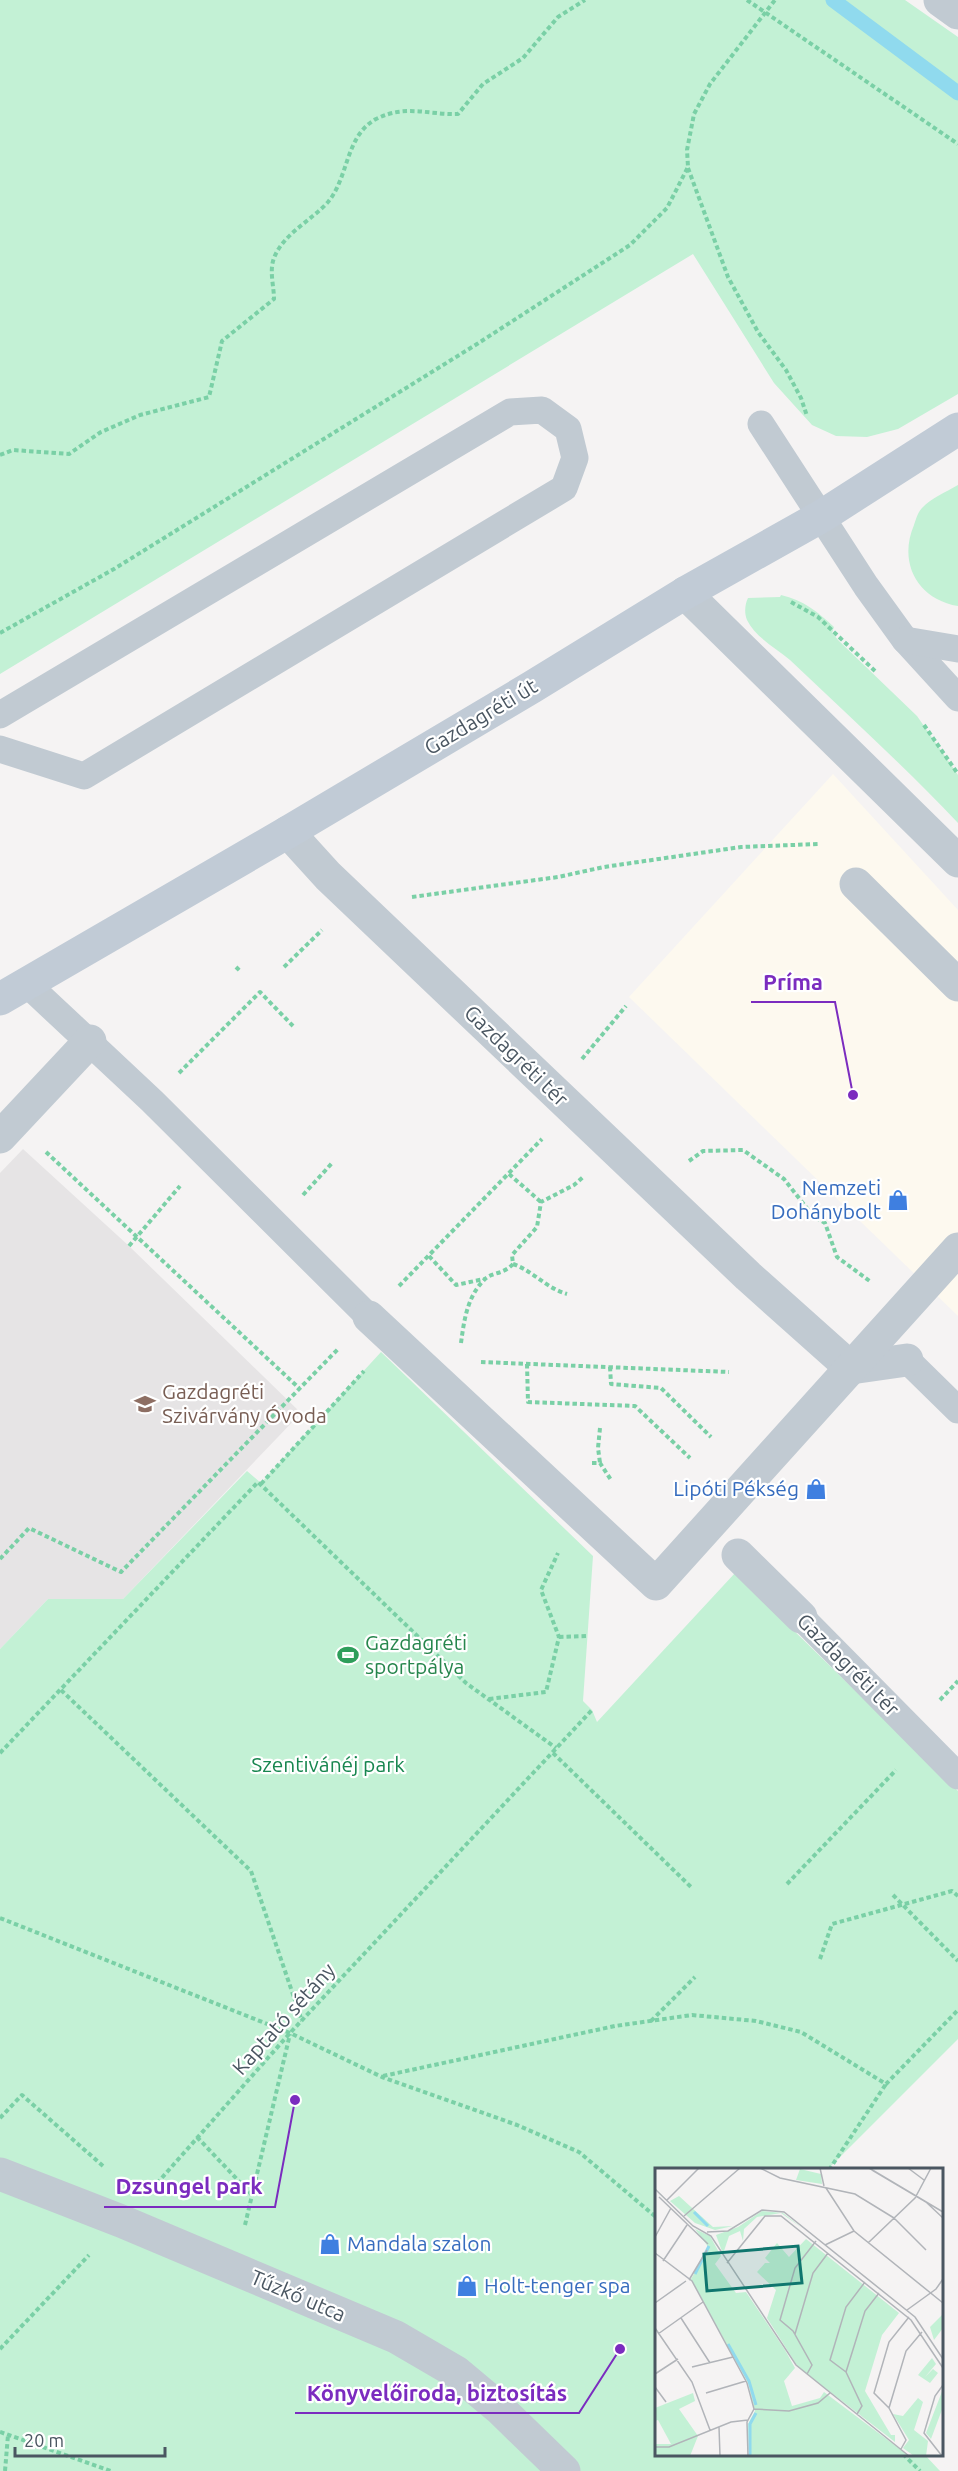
<svg xmlns="http://www.w3.org/2000/svg" width="958" height="2471" viewBox="0 0 958 2471" font-family="Ubuntu,sans-serif">
<style>
.commercial{fill:#fdf9ef}
.education{fill:#e6e4e5}
.green{fill:#c3f1d5}
.lines{fill:none;stroke-linecap:round;stroke-linejoin:round}
.stream{stroke:#90daee;stroke-width:15}
.path{stroke:#7ad0a6;stroke-width:4;stroke-dasharray:4.5 3;stroke-linecap:butt}
.lane{stroke:#c1cad2;stroke-width:27}
.street{stroke:#c1cad2;stroke-width:33}
.secondary{stroke:#c1cbd6;stroke-width:33}
.labels{text-anchor:middle;stroke-width:4.5;stroke-linejoin:round;paint-order:stroke}
.street-label{font-size:21px;fill:#4a5661;stroke:#fff}
.shop-label{font-size:21px;fill:#366cbe;stroke:#fff;text-anchor:end}
.education-label{font-size:21px;fill:#785e54;stroke:#fff;text-anchor:start}
.leisure-label{font-size:21px;fill:#27864d;stroke:#fff;text-anchor:start}
.park-label{font-size:21px;fill:#17864f;stroke:#fff}
.inset-river{fill:none;stroke:#90daee;stroke-width:3}
.inset-road{fill:none;stroke:#b1b4b9;stroke-width:1.5}
.view{fill:#0f766e;fill-opacity:0.15;stroke:#0f766e;stroke-width:3}
.inset-edge{fill:none;stroke:#4a5661;stroke-width:3}
.leader{fill:none;stroke:#7b2cbf;stroke-width:2}
.callout-dot{fill:#7b2cbf;stroke:#fff;stroke-width:2}
.callout-label{font-size:22px;text-anchor:middle;font-weight:bold;fill:#7b2cbf;stroke:#fff;stroke-width:4.5;stroke-linejoin:round;paint-order:stroke}
</style>
<rect width="100%" height="100%" fill="#f5f3f3"/>
<polygon class="commercial" points="833,774 958,910 958,1316 629,997"/>
<polygon class="education" points="23,1149 129,1246 301,1413 123,1599 48,1599 0,1649 0,1173"/>
<g class="green">
<polygon points="0,0 905,0 958,37 958,394 898,429 867,437 836,436 812,425 774,383 693,254 0,674"/>
<path d="M958 485V606C917 599 898 562 914 525 916 519 918 512 922 508 931 498 946 492 958 485Z"/>
<path d="M781 595C803 600 818 612 834 627L832 633 839 641 917 716 954 769 958 775V823C905 767 847 714 790 660 776 648 756 638 747 620 744 613 745 604 748 598L780 597Z"/>
<polygon points="381,1352 593,1556 583,1701 592,1710 597,1722 735,1573 958,1791 958,2039 828,2169 656,2170 656,2454 925,2455 940,2471 0,2471 0,1649 48,1599 123,1599 247,1471 261,1483"/>
</g>
<g class="lines">
<polyline class="stream" points="833,0 958,93"/>
<g class="path">
<polyline points="747,0 958,144"/>
<polyline points="688,168 728,277 758,332 786,370 801,398 807,416"/>
<path d="M0 455 13 450 69 454 101 432 140 415 209 397 222 341 274 299C274 286 269 271 274 258 283 234 312 220 328 202 349 177 345 136 376 119 406 104 428 115 458 114L483 84 523 58 558 17 585 0"/>
<polyline points="791,602 818,617 875,671"/>
<polyline points="0,633 114,569 477,344 630,245 667,208 688,167 687,150 694,114 710,84 775,0"/>
<polyline points="924,725 958,774"/>
<polyline points="412,897 558,877 604,867 741,847 818,844"/>
<polyline points="236,967 240,971"/>
<polyline points="284,967 322,930"/>
<polyline points="582,1059 626,1006"/>
<polyline points="179,1073 260,992 293,1026"/>
<polyline points="46,1152 299,1388"/>
<polyline points="689,1161 703,1151 743,1150 784,1179 813,1216 825,1223 837,1257 871,1282"/>
<polyline points="509,1174 541,1202"/>
<polyline points="303,1195 333,1162"/>
<polyline points="129,1246 180,1186"/>
<polyline points="429,1256 456,1285 484,1279"/>
<path d="M513 1264C533 1271 546 1288 567 1294"/>
<polyline points="399,1286 542,1139"/>
<path d="M461 1343C464 1321 467 1297 484 1280 491 1272 503 1275 513 1264L512 1255 537 1227 541 1202 574 1185 583 1177"/>
<polyline points="481,1362 729,1372"/>
<polyline points="527,1364 528,1402 635,1406 690,1458"/>
<polyline points="610,1367 611,1384 661,1388 711,1437"/>
<polyline points="600,1428 598,1448 600,1463"/>
<polyline points="592,1463 600,1463 611,1480"/>
<polyline points="261,1484 364,1371"/>
<polyline points="0,1559 29,1528 121,1572 339,1348"/>
<polyline points="559,1637 588,1636"/>
<polyline points="61,1690 251,1871 302,2021"/>
<polyline points="489,1699 546,1692 559,1637 541,1590 558,1553"/>
<polyline points="940,1700 958,1681"/>
<polyline points="0,1753 258,1482 466,1683 556,1748"/>
<polyline points="553,1753 691,1887"/>
<polyline points="787,1884 896,1770"/>
<polyline points="893,1895 958,1961"/>
<polyline points="0,1918 290,2033 382,2077 517,2125 579,2152 656,2217"/>
<polyline points="820,1959 832,1924 952,1891 958,1896"/>
<polyline points="651,2021 695,1977"/>
<polyline points="383,2076 615,2026 692,2015 756,2021 801,2032 886,2084 958,2010"/>
<polyline points="0,2118 22,2095 103,2166"/>
<polyline points="197,2137 252,2195"/>
<polyline points="829,2170 886,2084"/>
<polyline points="152,2189 290,2033 592,1710"/>
<polyline points="245,2225 290,2034"/>
<polyline points="0,2349 89,2255"/>
<polyline points="0,2432 111,2471"/>
<polyline points="903,2454 920,2471"/>
<polyline points="5,2471 8,2435"/>
</g>
<g class="lane">
<polyline points="761,424 866,586 905,640 958,698"/>
<polyline points="905,640 958,649"/>
<polyline points="0,715 510,412 542,410 568,429 575,458 564,488 84,776 0,749"/>
<polyline points="27,984 152,1101 369,1317"/>
<polyline points="907,1360 958,1410"/>
<polyline points="801,1617 958,1776"/>
</g>
<g class="street">
<polyline points="940,0 958,13"/>
<polyline points="685,593 958,861"/>
<polyline points="288,832 328,876 748,1276 851,1368 907,1360"/>
<polyline points="856,884 958,985"/>
<polyline points="0,1137 90,1041"/>
<polyline points="369,1317 656,1584 958,1249"/>
<polyline points="738,1555 801,1617"/>
<polyline points="0,2174 121,2221 396,2337 456,2372 499,2408 564,2471"/>
</g>
<polyline class="secondary" points="0,999 288,832 532,687 685,593 822,516 958,429"/>
</g>
<defs>
<symbol id="shop-bare" viewBox="-9 -9 18 18"><path d="M-5-2.5h2.3a2.7 3.5 0 0 1 5.4 0H5L5.5 6h-11ZM-1.5-2.5h3a1.5 2.3 0 0 0-3 0Z" fill="#3f7fe0" stroke="#fff" stroke-width="2.5" paint-order="stroke"/></symbol>
<symbol id="school-bare" viewBox="-9 -9 18 18"><path d="M0-5L7-2L0 1L-7-2ZM-4 1L0 2.5L4 1V4Q0 6-4 4Z" fill="#8d6e63" stroke="#fff" stroke-width="2.5" paint-order="stroke"/></symbol>
<symbol id="stadium-bare" viewBox="-9 -9 18 18"><path d="M0-5a6.5 5 0 1 0 0 10a6.5 5 0 1 0 0-10ZM-3.5-1.8h7v3.6h-7Z" fill="#2e9e5b" stroke="#fff" stroke-width="2.5" paint-order="stroke"/></symbol>
</defs>
<g fill-rule="evenodd">
<use href="#shop-bare" x="883" y="1185" width="30" height="30"/>
<use href="#school-bare" x="130" y="1389" width="30" height="30"/>
<use href="#shop-bare" x="801" y="1474" width="30" height="30"/>
<use href="#stadium-bare" x="333" y="1640" width="30" height="30"/>
<use href="#shop-bare" x="315" y="2229" width="30" height="30"/>
<use href="#shop-bare" x="452" y="2271" width="30" height="30"/>
</g>
<g class="labels">
<g class="street-label">
<text transform="translate(481 717) rotate(-31)" y="7">Gazdagréti út</text>
<text transform="translate(516 1056) rotate(44)" y="7">Gazdagréti tér</text>
<text transform="translate(848 1665) rotate(45)" y="7">Gazdagréti tér</text>
<text transform="translate(284 2019) rotate(-48)" y="7">Kaptató sétány</text>
<text transform="translate(298 2296) rotate(23)" y="7">Tűzkő utca</text>
</g>
<g class="shop-label">
<text x="881" y="1195">Nemzeti<tspan x="881" dy="24">Dohánybolt</tspan></text>
<text x="799" y="1496">Lipóti Pékség</text>
<text x="347" y="2251" text-anchor="start">Mandala szalon</text>
<text x="484" y="2293" text-anchor="start">Holt-tenger spa</text>
</g>
<g class="education-label">
<text x="162" y="1399">Gazdagréti<tspan x="162" dy="24">Szivárvány Óvoda</tspan></text>
</g>
<g class="leisure-label">
<text x="365" y="1650">Gazdagréti<tspan x="365" dy="24">sportpálya</tspan></text>
</g>
<g class="park-label">
<text x="328" y="1772">Szentivánéj park</text>
</g>
</g>
<g transform="translate(655 2168)">
<rect width="288" height="288" fill="#f5f3f3"/>
<path d="M145 1 166 6 167 16 141 12ZM24 28 58 59 78 58 60 62 40 55 15 33ZM107 43 128 45 147 60 126 45 102 49 89 61 88 73 85 63 74 68 68 86 61 67 83 59ZM40 61 55 68 66 88 60 96 81 125 91 124 130 182 140 200 129 213 137 238 165 230 169 224 254 288H94L93 256 100 243 93 215 36 111 54 80ZM151 71 244 145 227 167 210 223 236 267H240V274L143 199 112 150 121 122 102 104 110 95H115L110 90 122 75 134 89ZM288 146V160L279 172 275 159ZM277 190 281 196 270 209 278 201 283 205 275 215 263 207ZM288 221V239L276 271 271 265ZM38 225 40 233 24 241 43 268 35 288H0V276H16L3 252 0 253V240ZM263 230 268 234 259 262 273 273 271 288H259L248 280 254 272 238 246 248 248Z" fill="#c3f1d5"/>
<path class="inset-river" d="M39 44 53 58M40 106 54 78M73 176 94 213 101 237M95 288V256L101 245"/>
<path class="inset-road" d="M105 0 125 10 200 26 239 50M165 0 169 18M214 0 288 44M253 0 269 12M217 2 271 34 288 50M171 20 199 63 288 135M0 21 38 58 56 68 141 197 254 288M4 29 53 76M12 32 44 0M29 48 85 0M239 50 271 82M52 64 73 63 107 42 129 44 260 149 288 191M0 69 16 40M213 75 260 30 276 0M170 77 199 63M0 85 37 113 92 215 99 241 92 254 93 288M8 93 32 57M72 95 110 48H126L256 152 288 200M34 112 52 82M0 135 31 113M252 142 281 121 288 111M26 150 55 195M0 160 37 214 55 262M3 166 48 134M140 166 158 105 173 85M37 199 78 189M191 204 175 192 191 139 210 114M0 206 23 191M152 206 157 197 138 163 125 152 140 100 161 73M0 219 11 234M51 225 91 213M234 240 219 225 234 174 254 149M99 241 134 243 163 235 175 225M202 246 207 238 191 204 210 143 224 125M64 259 65 288M0 279H14L76 254 93 252M246 281 251 272 234 240 251 183 267 164M287 288 269 265 280 228 288 217"/>
<path class="view" d="M143 78 147 115 52 123 49 86Z"/>
<rect width="288" height="288" class="inset-edge"/>
</g>
<path class="leader" d="M853 1095L835 1002H751M295 2100L275 2207H104M620 2349L579 2413H295"/>
<g class="callout-dot">
<circle cx="853" cy="1095" r="6"/>
<circle cx="295" cy="2100" r="6"/>
<circle cx="620" cy="2349" r="6"/>
</g>
<g class="callout-label">
<text x="793" y="990">Príma</text>
<text x="189" y="2194">Dzsungel park</text>
<text x="437" y="2401">Könyvelőiroda, biztosítás</text>
</g>
<path d="M15 2447v9h150v-9" fill="none" stroke="#4a5661" stroke-width="3"/>
<text x="24" y="2447" font-size="18" fill="#4a5661" stroke="#ffffff" stroke-width="4.5" paint-order="stroke">20 m</text>
</svg>
